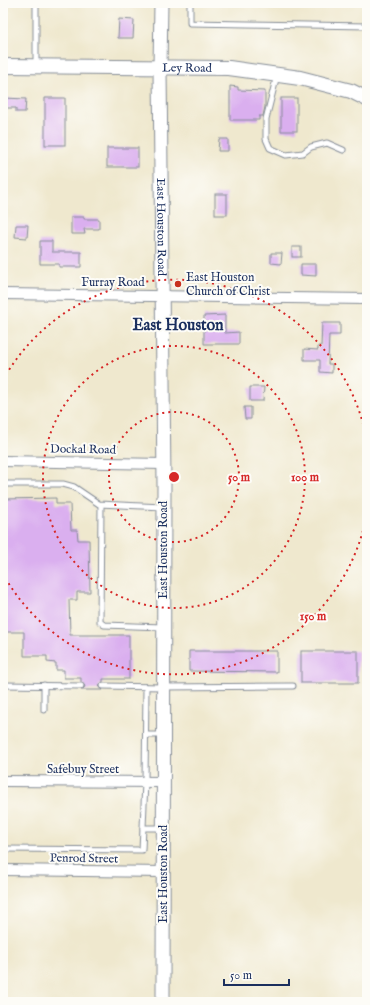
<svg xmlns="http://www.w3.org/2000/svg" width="370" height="1005" viewBox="0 0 370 1005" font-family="'IM FELL English',serif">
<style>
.building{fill:#daafef}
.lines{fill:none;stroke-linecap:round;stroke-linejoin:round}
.service-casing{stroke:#858c96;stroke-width:7}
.minor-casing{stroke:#858c96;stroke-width:12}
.tertiary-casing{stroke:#858c96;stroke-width:15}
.secondary-casing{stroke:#858c96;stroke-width:16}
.service{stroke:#fff;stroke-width:5}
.minor{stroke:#fff;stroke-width:10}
.tertiary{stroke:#fff;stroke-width:13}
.secondary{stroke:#fff;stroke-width:14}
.ring{fill:none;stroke:#d62828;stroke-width:2;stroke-dasharray:2 4}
.poi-dot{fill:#c8321e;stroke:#fdfcf7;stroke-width:1.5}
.labels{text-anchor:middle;stroke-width:4;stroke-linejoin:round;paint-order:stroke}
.street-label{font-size:12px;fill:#1b2f5e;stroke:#fdfcf7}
.poi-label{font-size:12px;fill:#1b2f5e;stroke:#fdfcf7;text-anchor:start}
.district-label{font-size:16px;font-weight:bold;fill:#1b2f5e;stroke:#fdfcf7}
.centre{fill:#d62828;stroke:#fdfcf7;stroke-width:2}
.ring-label{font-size:12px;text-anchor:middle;font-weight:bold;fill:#d62828;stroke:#fdfcf7;stroke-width:4;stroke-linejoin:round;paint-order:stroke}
</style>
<rect width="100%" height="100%" fill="#fdfcf7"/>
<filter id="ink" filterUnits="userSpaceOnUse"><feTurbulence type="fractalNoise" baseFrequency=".025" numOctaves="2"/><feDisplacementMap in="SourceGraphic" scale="8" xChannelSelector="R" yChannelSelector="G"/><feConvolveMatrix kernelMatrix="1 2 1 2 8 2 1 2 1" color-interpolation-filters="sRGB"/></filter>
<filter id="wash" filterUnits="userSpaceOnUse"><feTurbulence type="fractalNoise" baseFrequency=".012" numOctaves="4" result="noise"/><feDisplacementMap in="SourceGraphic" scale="16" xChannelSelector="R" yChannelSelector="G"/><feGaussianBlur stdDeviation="0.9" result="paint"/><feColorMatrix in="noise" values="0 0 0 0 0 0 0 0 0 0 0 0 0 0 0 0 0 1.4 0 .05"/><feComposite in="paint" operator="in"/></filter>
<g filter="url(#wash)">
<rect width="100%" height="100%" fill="#efe8ce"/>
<g id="blocks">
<g class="building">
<polygon points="119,19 134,20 133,38 118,38"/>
<polygon points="230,86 238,87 238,90 265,91 265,107 263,116 259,116 259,120 230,120"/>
<polygon points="4,98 26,99 25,112 16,112 16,108 4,108"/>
<rect x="45" y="98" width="20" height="47"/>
<rect x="281" y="98" width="16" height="33"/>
<polygon points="219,139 228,139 228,151 218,151"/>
<rect x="107" y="148" width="31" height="19"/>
<rect x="215" y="194" width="12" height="21"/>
<polygon points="71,217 84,217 84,219 99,219 99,229 84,229 85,234 71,234"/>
<polygon points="16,225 28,225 27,238 15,237"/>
<polygon points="40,241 52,241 52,252 81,252 81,267 59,267 59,264 40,264"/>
<rect x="292" y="247" width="9" height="10"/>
<polygon points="271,253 282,253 281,264 271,263"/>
<polygon points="301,264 316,264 316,276 301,275"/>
<polygon points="225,315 225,333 239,332 239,344 204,344 204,316"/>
<polygon points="322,323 340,323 340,335 329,335 328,364 332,364 332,373 320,372 320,360 304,360 304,349 318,350 318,346 321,346"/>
<polygon points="250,387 264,387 263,401 250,401"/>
<polygon points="244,407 251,407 251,419 245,419"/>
<polygon points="56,498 56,504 70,504 71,530 77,530 78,540 89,540 90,592 77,592 77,600 69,600 70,635 129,635 129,679 103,679 103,682 100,684 99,686 103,690 81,690 84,688 85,686 81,682 81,678 64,678 64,670 56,670 56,663 47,662 47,656 24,656 24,632 3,632 3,499"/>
<polygon points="189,651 277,651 277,672 189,671"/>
<rect x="301" y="651" width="57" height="32"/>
</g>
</g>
</g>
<g filter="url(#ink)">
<use href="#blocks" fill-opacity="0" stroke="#858c96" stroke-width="1"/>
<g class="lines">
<defs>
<g id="service">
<polyline points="190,3 190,23 367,26"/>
<polyline points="36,65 36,3"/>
<polyline points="277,75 266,119 266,139 270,148 286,155 303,153 311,147 327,143 343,150"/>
<polyline points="3,484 63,484 74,487 99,504 163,507"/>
<polyline points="101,505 100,622 104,625 163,627"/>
<polyline points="3,685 81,686"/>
<polyline points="44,685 44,710"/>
<polyline points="103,686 163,687 293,686"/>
<polyline points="146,735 163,735"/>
<polyline points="143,828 164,828"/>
<polyline points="3,849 142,850 145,782 146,687"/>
</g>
<g id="minor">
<polyline points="3,294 367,299"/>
<polyline points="3,461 163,464"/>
<polyline points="3,781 163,782"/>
<polyline points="3,870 164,872"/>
</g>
<g id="tertiary">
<path id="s1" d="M161 3 160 68 164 484 163 1002"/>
</g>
<g id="secondary">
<path id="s2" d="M3 66 229 68 300 78 351 91 367 99"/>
</g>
</defs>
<use href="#service" class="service-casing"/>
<use href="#minor" class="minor-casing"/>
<use href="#tertiary" class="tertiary-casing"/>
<use href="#secondary" class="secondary-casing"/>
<use href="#service" class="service"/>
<use href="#minor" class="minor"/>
<use href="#tertiary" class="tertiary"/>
<use href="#secondary" class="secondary"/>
</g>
</g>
<g class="ring">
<circle cx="174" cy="477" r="65"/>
<circle cx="174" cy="477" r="131"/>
<path d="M367 513A196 196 0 0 1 3 574M3 380A196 196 0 0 1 367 441"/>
</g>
<circle class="poi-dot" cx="178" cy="284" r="4"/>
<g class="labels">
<g class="street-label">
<text dy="4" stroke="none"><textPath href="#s2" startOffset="184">Ley Road</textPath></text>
<text dy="4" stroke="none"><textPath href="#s1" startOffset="224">East Houston Road</textPath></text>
<text x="113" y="286">Furray Road</text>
<text transform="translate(83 449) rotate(1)" y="4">Dockal Road</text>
<text transform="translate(163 550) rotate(-90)" y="4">East Houston Road</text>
<text x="83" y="773">Safebuy Street</text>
<text transform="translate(84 858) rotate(1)" y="4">Penrod Street</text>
<text transform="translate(163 874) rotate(-90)" y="4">East Houston Road</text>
</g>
<g class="poi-label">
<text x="186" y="281">East Houston<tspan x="186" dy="14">Church of Christ</tspan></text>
</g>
<g class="district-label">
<text x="178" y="330">East Houston</text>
</g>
</g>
<circle cx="174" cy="477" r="6" class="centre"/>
<g class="ring-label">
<text x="239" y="481">50 m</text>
<text x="305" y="481">100 m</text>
<text x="313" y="620">150 m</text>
</g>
<rect width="370" height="1005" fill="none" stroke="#fdfcf7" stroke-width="16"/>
<path d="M224 979v6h65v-6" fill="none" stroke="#1b2f5e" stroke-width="2"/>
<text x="230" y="979" font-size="12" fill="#1b2f5e" stroke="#fdfcf7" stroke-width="3" paint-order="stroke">50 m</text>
</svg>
